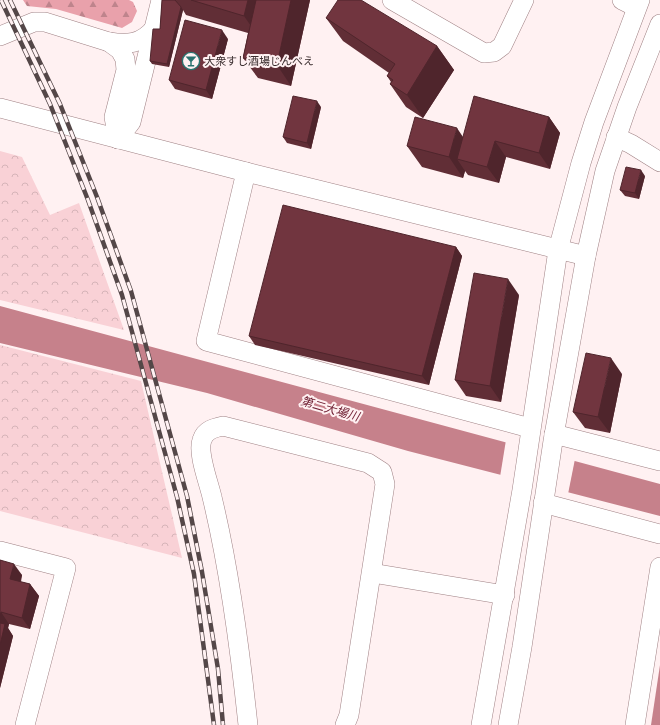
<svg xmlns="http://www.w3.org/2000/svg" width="660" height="725" viewBox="0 0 660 725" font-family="Arial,'Noto Sans JP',sans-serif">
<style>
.forest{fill:url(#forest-firs)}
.park{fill:url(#park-crowns)}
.water{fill:#c6818b}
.pier{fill:#fff1f2}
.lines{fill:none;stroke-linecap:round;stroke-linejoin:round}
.minor-casing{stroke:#9f8184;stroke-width:20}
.minor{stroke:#fff;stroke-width:19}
.rail-casing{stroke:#544748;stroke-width:4.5}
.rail{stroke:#fff1f2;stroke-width:3;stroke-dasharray:9;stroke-linecap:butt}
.wall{fill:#612e36}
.shaded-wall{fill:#4f252c}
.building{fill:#71353f;stroke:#4f252c}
.labels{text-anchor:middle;stroke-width:4;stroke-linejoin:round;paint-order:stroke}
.poi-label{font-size:11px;fill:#3b2e2f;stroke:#fff1f2;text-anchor:start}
.water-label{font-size:12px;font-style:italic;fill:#6c1a2e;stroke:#fff1f2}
</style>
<defs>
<pattern id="forest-firs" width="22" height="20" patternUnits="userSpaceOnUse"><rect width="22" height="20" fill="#e9a1ab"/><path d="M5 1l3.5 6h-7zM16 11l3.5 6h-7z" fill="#be848c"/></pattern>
<pattern id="park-crowns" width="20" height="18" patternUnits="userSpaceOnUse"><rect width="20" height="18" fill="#f9d1d6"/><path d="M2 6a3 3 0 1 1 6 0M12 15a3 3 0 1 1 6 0" fill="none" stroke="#d6b4b8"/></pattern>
</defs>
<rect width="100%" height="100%" fill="#fff1f2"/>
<polygon class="forest" points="23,0 129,0 133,2 137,11 132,22 122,28 56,9 27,6"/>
<g class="park">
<polygon points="0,151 22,157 50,215 79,203 124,330 0,300"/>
<polygon points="0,345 141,381 182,558 0,511"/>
</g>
<g class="water">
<polygon points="0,306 660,484 660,516 408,451 207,393 0,343"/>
<polygon points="660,665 660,725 651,725"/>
</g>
<polygon class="pier" points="506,440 575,459 568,494 500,477"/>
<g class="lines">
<defs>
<g id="minor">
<polyline points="392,0 484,53 494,52 502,46 524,0"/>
<polyline points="622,0 636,7"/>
<polyline points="0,36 34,22 45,22 109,42 120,50 125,59 126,70 114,117 118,139"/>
<path d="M109 42C128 45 141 44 154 29"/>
<polyline points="0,108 246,172 586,256"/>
<polyline points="616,137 631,144 660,162"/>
<polyline points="118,139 131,122 161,0"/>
<polyline points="246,172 206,341 530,428"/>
<polyline points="554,434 660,461"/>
<polyline points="543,503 660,534"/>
<polyline points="0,551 66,568 25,725"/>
<polyline points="372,573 505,595"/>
<path d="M248 725C240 649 230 571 212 497 209 483 197 453 202 440 205 430 214 428 223 426L368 463 382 472 385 484 349 715 345 725"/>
<polyline points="481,725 522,490 558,250 581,163 594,122 640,0"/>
<polyline points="508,725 522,647 553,441 586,256 605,171 627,107 660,24"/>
<polyline points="635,725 660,567"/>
</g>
</defs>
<use href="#minor" class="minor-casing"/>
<use href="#minor" class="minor"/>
<defs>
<g id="rail">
<polyline points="1,0 50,104 88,200 122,295 177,497 194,574 214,725"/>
<polyline points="10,0 60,104 97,197 131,291 187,496 202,572 218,669 223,725"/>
</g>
</defs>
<use href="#rail" class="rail-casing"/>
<use href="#rail" class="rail"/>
</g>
<g class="wall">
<polygon points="162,0 310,0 291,86 258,78 243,58 248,33 186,15 183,10 169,67 152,64 150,61 160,29"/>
<polygon points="326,18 437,46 454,70 423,118 406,107 390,84 391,82 387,76 389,73 343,41"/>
<polygon points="228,39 212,99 175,89 169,80"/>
<polygon points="321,107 311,149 287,143 283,137"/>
<polygon points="549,117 560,133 550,169 506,157 499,183 468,175 465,171 463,178 422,167 407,146 463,137"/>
<polygon points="645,176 639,199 625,196 620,190"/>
<polygon points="456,247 462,256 429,385 255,345 249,336"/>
<polygon points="519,295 501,402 466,396 455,380"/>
<polygon points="622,374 610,433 585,428 573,412"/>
<polygon points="0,560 22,575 21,582 30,584 39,596 30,629 9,624 8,628 13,636 0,688"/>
</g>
<g class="shaded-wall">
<polygon points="248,0 260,0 258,36 244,16"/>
<polygon points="291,0 310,0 291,86 277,65"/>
<polygon points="181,7 183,10 169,67 167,64"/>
<polygon points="222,30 228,39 212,99 206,90"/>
<polygon points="437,46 454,70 423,118 407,95"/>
<polygon points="317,101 321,107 311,149 307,143"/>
<polygon points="549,117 560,133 550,169 539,153"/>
<polygon points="457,128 471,149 457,159 465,171 463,178 449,157"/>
<polygon points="495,141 506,157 499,183 487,167"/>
<polygon points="641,170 645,176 639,199 635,193"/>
<polygon points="456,247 462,256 429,385 422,376"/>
<polygon points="508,279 519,295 501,402 490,386"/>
<polygon points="611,358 622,374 610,433 598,417"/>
<polygon points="14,564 22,575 18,590 10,579"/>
<polygon points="30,584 39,596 30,629 22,618"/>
<polygon points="1,612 9,624 8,628 13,636 0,688 0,616"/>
</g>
<g class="building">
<polygon points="162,0 175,0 181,7 167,64 150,61 153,29 160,29"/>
<polygon points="191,0 248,0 244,16"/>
<polygon points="256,0 291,0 277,65 243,58"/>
<polygon points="338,0 361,0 437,46 407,95 390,84 393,80 387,76 395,64 326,18"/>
<polygon points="185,20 222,30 206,90 169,80"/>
<polygon points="293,96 317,101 307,143 283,137"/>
<polygon points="474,96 549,117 539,153 495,141 487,167 457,159"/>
<polygon points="415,117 457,128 449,157 407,146"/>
<polygon points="626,167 641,170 635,193 620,190"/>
<polygon points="283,205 456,247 422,376 249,336"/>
<polygon points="474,273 508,279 490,386 455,380"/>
<polygon points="586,353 611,358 598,417 573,412"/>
<polygon points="0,560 14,564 10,579 30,584 22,618 1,612 0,616"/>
<polygon points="0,623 5,624 0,645"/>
</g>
<defs>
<symbol id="bar-ring" viewBox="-11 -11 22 22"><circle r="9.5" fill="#fff1f2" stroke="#29736f" stroke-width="1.5"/><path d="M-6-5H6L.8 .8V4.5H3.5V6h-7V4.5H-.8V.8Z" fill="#29736f"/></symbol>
</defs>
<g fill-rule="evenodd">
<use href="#bar-ring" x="181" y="51" width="20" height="20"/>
</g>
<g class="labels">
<g class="poi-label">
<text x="204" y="65">大衆すし酒場じんべえ</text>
</g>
<g class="water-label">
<text transform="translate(330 409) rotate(16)" y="4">第二大場川</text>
</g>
</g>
</svg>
